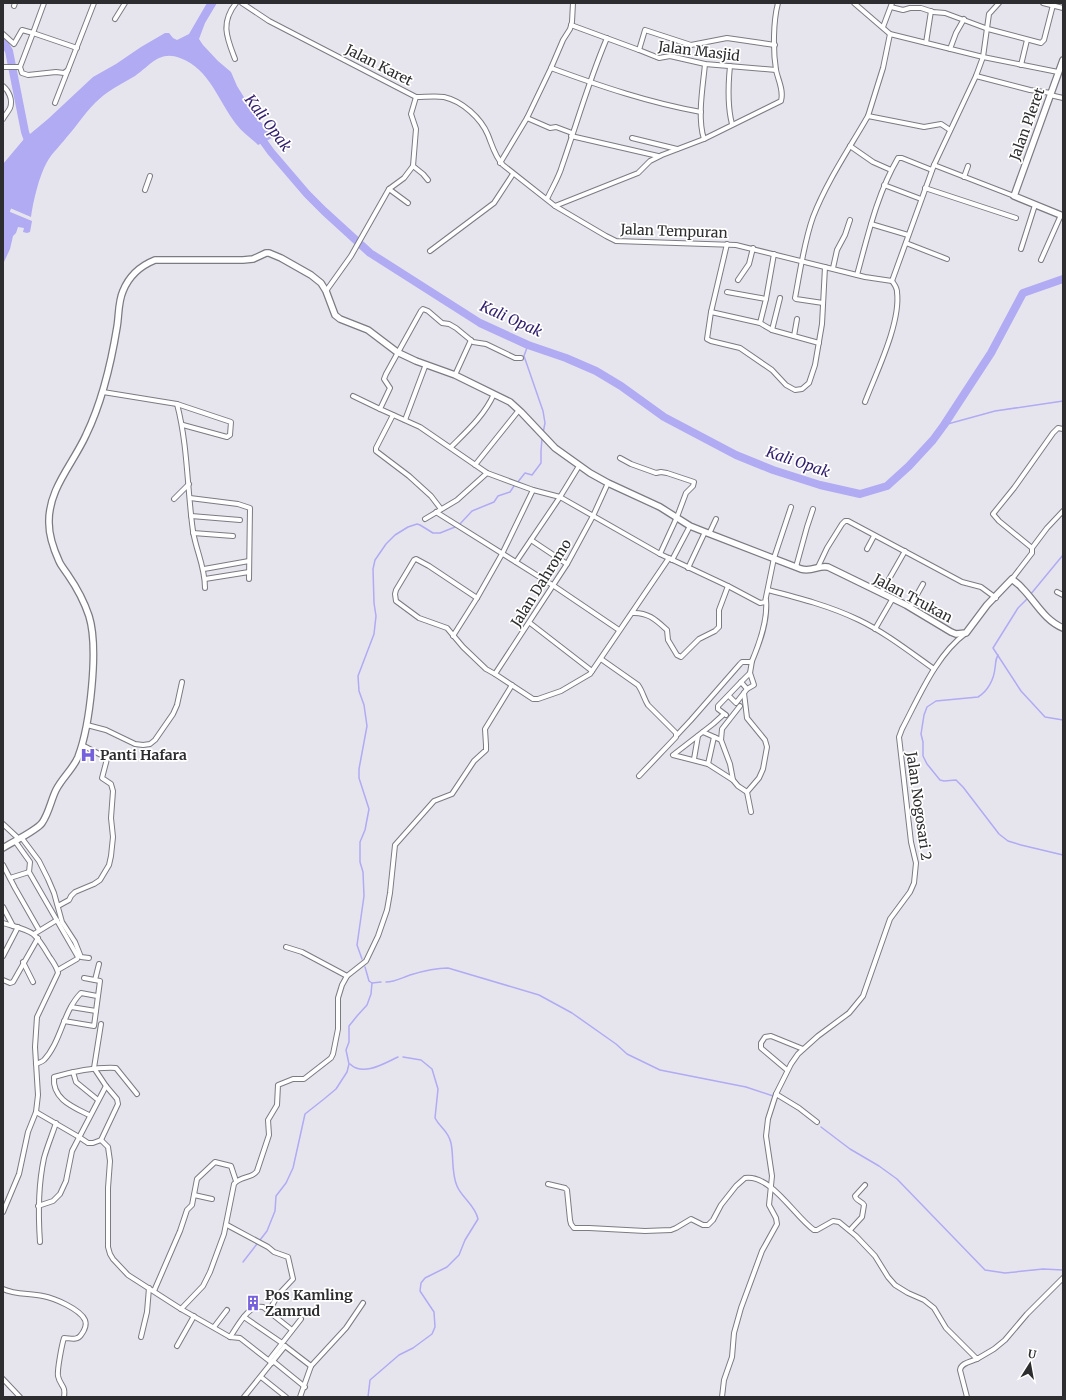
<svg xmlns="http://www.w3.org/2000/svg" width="1066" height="1400" viewBox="0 0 1066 1400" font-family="Merriweather,serif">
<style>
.water{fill:#b0abf2}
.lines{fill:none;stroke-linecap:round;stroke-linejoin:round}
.stream{stroke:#b0abf2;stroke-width:1.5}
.river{stroke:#b0abf2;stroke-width:8}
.street-casing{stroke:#7b7b82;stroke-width:6}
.secondary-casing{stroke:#7b7b82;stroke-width:8}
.street{stroke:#fff;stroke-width:4}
.secondary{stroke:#fff;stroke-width:5.5}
.labels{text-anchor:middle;stroke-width:3.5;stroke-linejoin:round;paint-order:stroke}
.street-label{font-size:14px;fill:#2d2d30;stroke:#fff}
.poi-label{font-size:14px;font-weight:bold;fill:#2d2d30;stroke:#fff;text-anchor:start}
.water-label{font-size:15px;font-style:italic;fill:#301d6d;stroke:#fff}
</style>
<rect width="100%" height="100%" fill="#e6e5ee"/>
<g class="water">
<path d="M207 3H217L205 23 199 39 203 45 218 61 231 72 237 86 257 118 274 137 258 145C251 138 242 132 236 124 218 101 210 69 180 58 159 50 150 66 135 76 121 84 107 91 95 103 84 114 76 127 66 138 60 146 52 153 47 162 39 176 33 202 31 217L3 205V164L24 139 48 119 93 77 116 64 141 47 165 33H169L173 38 177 40 189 34Z"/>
<polygon points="3,209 32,221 30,232 27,233 23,232 24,228 18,227 16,233 13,236 10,249 3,264"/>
</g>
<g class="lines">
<g class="stream">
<polyline points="528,345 524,356 543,411 545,423 543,433"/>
<polyline points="944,425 995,411 1063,401"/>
<polyline points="517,483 525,473 532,475 541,463 541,451 542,438"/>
<polyline points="459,525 472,511 494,502 498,496 510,492 514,486"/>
<polyline points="1030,595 1063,555"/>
<polyline points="1028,598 1018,608 993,648 1021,691 1045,717 1063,720"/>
<path d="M998 655C995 660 996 663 995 668 994 679 988 691 978 697L936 701 927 707 924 715 921 734 923 742V756L927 764 940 780 944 781 956 780 963 787 999 834 1008 841 1021 845 1063 855"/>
<polyline points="362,959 357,945 364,896 363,872 360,862 360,842 365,830 369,809 359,778 359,769 367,726 364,705 359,691 358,676 374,634 376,616 374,603 373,569 375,560 386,544 395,535 408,527 417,524 420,525 433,533 440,533 455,527"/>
<polyline points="365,967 369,981 372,983 381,982"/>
<path d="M386 982C395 982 401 978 410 975 423 971 435 968 448 968L539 995 572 1013 616 1044 627 1054 660 1070 746 1087 779 1098"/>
<path d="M350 1064C363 1077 385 1063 398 1057"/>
<polyline points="821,1127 850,1149 879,1166 897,1179 985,1270 1005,1273 1043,1269 1063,1270"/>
<polyline points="243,1262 267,1231 275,1211 276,1196 286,1183 293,1168 305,1114 324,1099 336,1089 347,1072 349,1064 346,1050 349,1042 349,1026 357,1016 367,1005 371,994 372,983"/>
<path d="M368 1397 370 1380 399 1355 413 1348 432 1334 435 1327 434 1312 420 1291 421 1283 425 1278 447 1267 459 1255 465 1240 478 1219C475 1205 462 1198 457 1186 451 1172 454 1157 451 1143 448 1130 440 1128 435 1118L438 1089 432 1069 421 1060 403 1057"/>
</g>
<g class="river">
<polyline points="3,41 9,51 25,132 30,146"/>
<polyline points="258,134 271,152 307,194 324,211 370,253 480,323 528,345 566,358 596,371 621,386 664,417 736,455 773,470 820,485 860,494 887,486 909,466 933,440 944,425 991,353 1023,293 1063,279"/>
<polyline points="3,219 11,197"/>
</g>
<defs>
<g id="street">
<path d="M242 3 269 21 416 97C425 97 435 96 444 97 462 101 481 118 488 135 492 145 495 157 503 165L555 206 638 173 650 161 662 155 704 139 781 101C784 90 778 80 776 70 773 51 773 22 778 3"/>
<polyline points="854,3 890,34 983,57 1058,72"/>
<polyline points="1043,3 1063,8"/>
<polyline points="14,6 15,3"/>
<polyline points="891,7 903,10 910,8 921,8 933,12 945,13 988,29 1041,43 1044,40 1053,5"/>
<polyline points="115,19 125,3"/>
<polyline points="571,25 639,50 659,58 670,56 705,64 776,70"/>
<polyline points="883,27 892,3"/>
<polyline points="3,34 14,44 22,30 33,33 44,3"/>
<polyline points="890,34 883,68 868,116 924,127 941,124 950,130"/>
<polyline points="926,43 931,11"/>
<polyline points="950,49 956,33 964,19"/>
<polyline points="639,50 645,30 691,45 727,38 775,45"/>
<path d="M235 59C227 38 220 23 236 3"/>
<polyline points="1021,65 1027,40"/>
<path d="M730 66C728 86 727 105 732 124"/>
<polyline points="3,67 20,67"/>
<path d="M551 68C600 86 650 103 701 112"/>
<polyline points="68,70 64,73 56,72 28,75 22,73 20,67 33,33 77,48"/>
<polyline points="976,76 1030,90 1051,93"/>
<path d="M3 86C9 91 13 100 10 108 8 112 5 115 3 119"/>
<polyline points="1050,95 1063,98"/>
<polyline points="55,103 94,3"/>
<polyline points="527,118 550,128 556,127 572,133"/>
<polyline points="571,136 658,156"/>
<polyline points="632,138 677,149"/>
<path d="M704 139C697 118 703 86 705 64"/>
<polyline points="850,146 873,162 891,170"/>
<polyline points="500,163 527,118 551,68 563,40 570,29 572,22 573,3"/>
<polyline points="934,165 1014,196"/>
<polyline points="413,166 423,174 428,180"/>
<polyline points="964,177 968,166"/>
<polyline points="884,185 921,199"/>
<polyline points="925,188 1016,218"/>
<polyline points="389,189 408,203"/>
<polyline points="145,190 150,176"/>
<path d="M547 199C552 188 559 177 562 166 577 123 589 80 607 38"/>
<polyline points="555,206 606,236 616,241 736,245 865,277 892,281 934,165 976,76 983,57 989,14 999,3"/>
<polyline points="871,224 908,235"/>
<polyline points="906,243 947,259"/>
<polyline points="727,244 711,312 707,339 711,341 740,348 772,370 786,385 795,390 802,389 809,383 815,365 822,324 825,267"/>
<polyline points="1021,249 1035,205"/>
<polyline points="430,251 494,203 513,174"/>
<polyline points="1041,260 1061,215"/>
<polyline points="833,268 837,250 845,235 850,220"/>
<path d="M857 275C868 235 877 194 898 158H902L932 170"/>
<polyline points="738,280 749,264 753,248"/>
<polyline points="326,291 351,256 389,189 404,178 413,166 416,129 411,114 416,97"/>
<polyline points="727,292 766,299"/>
<path d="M823 303 796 299 795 298C800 272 804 242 813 217 827 181 849 149 868 116"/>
<polyline points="711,312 760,323 772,330 819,343"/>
<polyline points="760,323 766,299 774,254"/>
<polyline points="772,330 780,298"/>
<polyline points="794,336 797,319"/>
<polyline points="521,358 515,358 486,344 473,342 456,328 449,324 442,323 428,311 423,309 421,311 386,374 384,379 390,388 380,409 420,427 487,473 533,490 560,497 660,554 728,586 760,603 765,602 774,558 791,507"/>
<polyline points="455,375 471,340"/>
<polyline points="103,392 177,404 231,422 230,435 227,437 183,425"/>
<polyline points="353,396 380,409"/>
<path d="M865 402C876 373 901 323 897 292 897 287 894 284 892 281"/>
<path d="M177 404C188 446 187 489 193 531 196 551 205 566 205 588"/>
<polyline points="393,415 376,448 376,451 409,476 431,496 441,509"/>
<polyline points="405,420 426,364"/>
<path d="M451 447C467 431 484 416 494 394"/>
<polyline points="620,458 631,464 656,473 661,472 667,473 694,482 693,486 686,493 677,517 660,554"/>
<polyline points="475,465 519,410"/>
<polyline points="608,483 593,516 567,564 495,674 533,699 538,699 561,691 590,674 669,558"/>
<polyline points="190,498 238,504 250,508 249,579"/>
<polyline points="174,499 189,484"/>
<polyline points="436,512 554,586 619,630"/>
<polyline points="191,516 240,520"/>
<polyline points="425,519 457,500 487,473"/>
<polyline points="193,533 233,536"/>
<polyline points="709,534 716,519"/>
<polyline points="531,540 567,564"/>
<polyline points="1032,548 999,521 993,514 1014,488 1053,433 1058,428 1063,429"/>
<polyline points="867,549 874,536"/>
<polyline points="672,560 690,526"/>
<polyline points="516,562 560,497 579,466"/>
<polyline points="796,567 807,527 813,509"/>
<polyline points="818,567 827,548 842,524 845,521 848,521 962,582 981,587 996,598"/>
<polyline points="688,568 705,532"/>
<polyline points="204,569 249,561"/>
<polyline points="205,579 249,572"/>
<polyline points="1012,579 1032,553 1032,548 1047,528 1063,511"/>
<path d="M768 590C799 598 830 606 859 620 886 633 910 652 934 669"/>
<polyline points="1057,592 1063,595"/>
<polyline points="881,593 905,551"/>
<polyline points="477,598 429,566 416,559 414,560 396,590 395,594 396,601 419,618 447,628 463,647 486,669 495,674"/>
<polyline points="910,607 923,584"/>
<path d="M632 613C648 612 656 620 667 630L668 640 677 655 681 657 699 639 715 631 719 627V610L728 586"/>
<polyline points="530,623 592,671"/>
<polyline points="875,629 893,598"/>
<polyline points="453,636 477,598 502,554 533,490"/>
<path d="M601 659 638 685C643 692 644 699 648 705L676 733V737L639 776"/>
<polyline points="747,689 741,682 750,673"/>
<polyline points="744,693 747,718 765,740 767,747 763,769 759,778 747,792 751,812"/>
<polyline points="729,696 736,703 747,689 754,685 750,673 752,661"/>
<polyline points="740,706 722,729 721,740 730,764 733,780 738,786 747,792"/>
<polyline points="724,714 713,724 673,755 708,764 733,780"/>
<polyline points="726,715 718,709 718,706 741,682"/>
<polyline points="87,725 106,730 135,744 143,745 150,744 155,740 173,714 177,705 182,682"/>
<polyline points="703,732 721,740"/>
<path d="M677 735 691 720 740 664 742 662H750L752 661C760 642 768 620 766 600"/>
<polyline points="694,759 698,736"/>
<polyline points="708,764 714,737"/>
<polyline points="3,824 18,838"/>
<polyline points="21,837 39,861 48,879 54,893 62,922 75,942 81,957 89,958"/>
<polyline points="15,841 30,862 29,872 78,957 77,959 58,970"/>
<polyline points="3,865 15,888 39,930"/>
<polyline points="10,878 29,872"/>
<polyline points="58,906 69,900 71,896 75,892 94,884 100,880 109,865 111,856 113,837 111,818 113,791 111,784 102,778 107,759 105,757 82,745"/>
<polyline points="3,907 13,926"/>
<path d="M3 923C33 932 33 929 49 956 53 962 57 967 58 973L37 1017 35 1047 38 1095 36 1112 28 1132 19 1174 3 1212"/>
<polyline points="34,934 57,920"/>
<polyline points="286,947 302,952 347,976"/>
<polyline points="3,956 18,927"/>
<polyline points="23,962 33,982"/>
<polyline points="3,980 10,983 13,982 38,938"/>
<polyline points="95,980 99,964"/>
<polyline points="71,1007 96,1011"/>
<polyline points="64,1021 94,1026 100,981 84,978"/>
<path d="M36 1064C38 1063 42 1062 44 1060 61 1042 63 1011 81 993L97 996"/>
<polyline points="787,1070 761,1048 761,1043 765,1037 771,1036 803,1049"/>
<polyline points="73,1072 76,1082 98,1100"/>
<polyline points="776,1094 799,1108 817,1122"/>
<polyline points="36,1112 79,1137 88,1143 93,1143 101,1140 118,1104 117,1099 106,1086 94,1068 101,1024"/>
<path d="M89 1115C73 1107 52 1099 54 1077 75 1071 94 1067 116 1068L137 1094"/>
<polyline points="101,1140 108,1147 110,1161 108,1188 108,1247 110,1254 113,1259 128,1275 181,1309 230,1337 240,1338 272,1363"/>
<path d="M548 1184 565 1188 567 1190 570 1220 571 1224 574 1228H589L645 1231 671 1230 676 1228 691 1219 703 1225H708L713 1220 721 1205 736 1186 745 1178C771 1174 795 1217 814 1230H817L833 1221 839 1222 856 1236 875 1256 888 1277 895 1285 908 1293 924 1300 934 1308 946 1328 977 1359 994 1349 1005 1340 1027 1314 1063 1278"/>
<polyline points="194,1195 212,1199"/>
<polyline points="38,1206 53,1201 60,1194 66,1181 72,1151 106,1086"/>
<polyline points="227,1225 268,1247 274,1252 288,1257 293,1279 278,1295 269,1311"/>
<path d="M850 1230 862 1217 864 1205C862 1201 856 1201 855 1196L865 1185"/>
<path d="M40 1242C38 1214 38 1186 44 1158 47 1147 52 1135 56 1123"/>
<path d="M3 1289C15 1295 30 1293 43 1296 54 1298 80 1309 85 1320 87 1325 84 1331 81 1335 77 1341 70 1338 64 1338 62 1344 57 1370 58 1376 60 1386 66 1385 64 1397"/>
<polyline points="154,1291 180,1231 187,1210 192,1205 197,1179 215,1162 231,1166 236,1181"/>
<path d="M181 1309 203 1286 210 1272 224 1234 234 1184C241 1175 252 1179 257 1171L269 1135 268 1120 277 1105 278 1085 293 1079H304L331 1058 333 1054 338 1029V998L342 985 347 976 366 961 378 936 387 910 390 893 395 845 434 801 452 794 474 761 486 750V745L485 729 512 685"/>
<polyline points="244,1317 282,1343"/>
<polyline points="214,1327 227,1310"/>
<polyline points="141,1337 147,1312 149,1288"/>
<path d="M230 1337C238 1326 248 1304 263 1307L292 1330"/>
<polyline points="177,1346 194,1316"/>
<polyline points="285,1346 311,1366"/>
<polyline points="269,1360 301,1319"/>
<polyline points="273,1361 305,1387"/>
<polyline points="311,1366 346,1328 363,1303"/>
<polyline points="261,1377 286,1397"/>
<polyline points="3,1379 20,1397"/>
<polyline points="244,1397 285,1346"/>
<polyline points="300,1397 311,1366"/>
<path d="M722 1397 724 1380 732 1357 734 1333 741 1308 762 1251 777 1224 776 1218 769 1205 772 1176 766 1136 768 1119 776 1094 791 1064 798 1054 818 1036 849 1013 863 996 890 919 910 892 914 883 916 863 911 842 899 737 902 729C919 697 936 655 966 633"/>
<path d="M967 1397 960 1370C961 1363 970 1362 977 1359"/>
</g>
<g id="secondary">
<polyline points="1063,60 1014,196 1063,216"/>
<path d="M3 848C12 842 36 831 42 823 49 813 51 800 56 790 62 778 73 769 78 757 90 726 99 648 89 616 84 601 77 588 68 575 65 570 61 566 59 561 54 550 49 535 49 523 48 489 73 464 86 435 102 402 111 364 117 327 119 316 118 302 123 291 129 276 140 266 155 260H243L253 259 266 253H269L281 258 311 275 321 283 326 291 335 315 340 319 368 330 397 352 416 361 455 375 510 402 521 412 555 448 590 473 608 483 660 507 690 526 705 532 801 569C813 572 818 565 828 567L906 605 951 632 956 634 966 633 987 605 1012 579C1015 582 1019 584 1022 588 1036 602 1044 620 1063 628"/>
</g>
</defs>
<use href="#street" class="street-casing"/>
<use href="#secondary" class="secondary-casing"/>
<use href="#street" class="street"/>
<use href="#secondary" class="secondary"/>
</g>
<defs>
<symbol id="hospital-bare" viewBox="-9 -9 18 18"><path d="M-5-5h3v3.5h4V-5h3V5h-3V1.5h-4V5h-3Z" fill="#7661dc" stroke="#fff" stroke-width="2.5" paint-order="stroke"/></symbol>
<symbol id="building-bare" viewBox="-9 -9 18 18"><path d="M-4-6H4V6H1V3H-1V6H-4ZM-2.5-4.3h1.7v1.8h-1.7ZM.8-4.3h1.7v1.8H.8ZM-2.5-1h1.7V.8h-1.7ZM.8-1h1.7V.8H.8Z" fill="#7661dc" stroke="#fff" stroke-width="2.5" paint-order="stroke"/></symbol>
</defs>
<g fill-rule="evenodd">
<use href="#hospital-bare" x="77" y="744" width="22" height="22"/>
<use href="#building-bare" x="242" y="1292" width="22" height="22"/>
</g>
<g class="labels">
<g class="street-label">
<text transform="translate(699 51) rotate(7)" y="5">Jalan Masjid</text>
<text transform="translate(379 65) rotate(27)" y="5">Jalan Karet</text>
<text transform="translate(1027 124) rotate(-70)" y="5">Jalan Pleret</text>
<text transform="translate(674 231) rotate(2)" y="5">Jalan Tempuran</text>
<text transform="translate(541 583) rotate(-58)" y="5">Jalan Dahromo</text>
<text transform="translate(913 598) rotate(28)" y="5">Jalan Trukan</text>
<text transform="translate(919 806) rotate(82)" y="5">Jalan Nogosari 2</text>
</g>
<g class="poi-label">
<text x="100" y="760">Panti Hafara</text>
<text x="265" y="1300">Pos Kamling<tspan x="265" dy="16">Zamrud</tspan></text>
</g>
<g class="water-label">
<text transform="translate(268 123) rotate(53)" y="5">Kali Opak</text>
<text transform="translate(511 319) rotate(24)" y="5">Kali Opak</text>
<text transform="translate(798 462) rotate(19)" y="5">Kali Opak</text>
</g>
</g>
<rect width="1066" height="1400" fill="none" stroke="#2d2d30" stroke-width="8"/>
<g transform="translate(1030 1364) rotate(11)" stroke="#ffffff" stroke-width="3" paint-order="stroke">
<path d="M0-3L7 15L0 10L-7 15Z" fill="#2d2d30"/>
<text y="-6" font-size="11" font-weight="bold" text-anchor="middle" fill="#2d2d30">U</text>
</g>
</svg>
